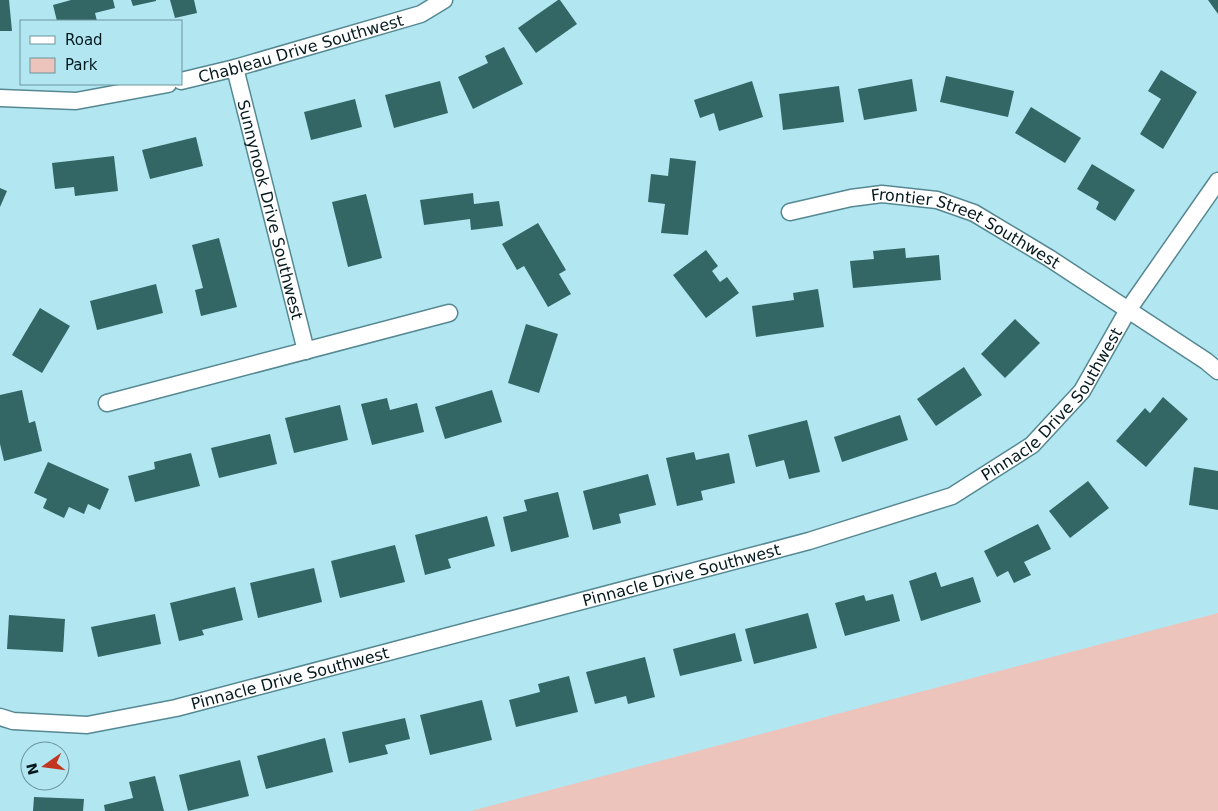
<svg xmlns="http://www.w3.org/2000/svg" width="1218" height="811" viewBox="0 0 1218 811" font-family="'DejaVu Sans',sans-serif">
<style>
.green{fill:#edc4bb}
.building{fill:#326765}
.lines{fill:none;stroke-linecap:round;stroke-linejoin:round}
.street-casing{stroke:#568892;stroke-width:19}
.street{stroke:#fff;stroke-width:16}
.labels{text-anchor:middle;stroke-width:5;stroke-linejoin:round;paint-order:stroke}
.street-label{font-size:16px;fill:#04191d;stroke:#b2e7f2}
</style>
<rect width="100%" height="100%" fill="#b2e7f2"/>
<polygon class="green" points="1218,613 1218,811 471,811"/>
<g class="building">
<polygon points="0,0 9,0 12,31 0,31"/>
<polygon points="71,0 113,0 115,8 95,13 97,21 57,21 53,5"/>
<polygon points="131,0 156,0 156,1 133,6"/>
<polygon points="170,0 194,0 197,13 175,18"/>
<polygon points="558,0 560,0 577,24 536,53 518,28"/>
<polygon points="1208,0 1218,0 1218,14"/>
<polygon points="504,47 523,84 473,109 458,77 488,63 485,56"/>
<polygon points="1161,70 1197,92 1163,149 1140,134 1161,99 1148,91"/>
<polygon points="946,76 1014,91 1008,117 940,102"/>
<polygon points="912,79 917,111 864,120 858,89"/>
<polygon points="440,81 448,113 394,128 385,95"/>
<polygon points="752,81 763,117 719,131 714,113 700,118 694,100"/>
<polygon points="839,86 844,122 783,130 779,94"/>
<polygon points="355,99 362,127 311,140 304,112"/>
<polygon points="1031,107 1081,138 1065,163 1015,133"/>
<polygon points="196,137 203,166 150,179 142,150"/>
<polygon points="114,156 118,191 75,196 74,187 55,189 52,163"/>
<polygon points="670,158 696,161 688,235 661,233 665,204 648,202 651,174 668,176"/>
<polygon points="1092,164 1135,190 1115,221 1096,209 1099,202 1077,189"/>
<polygon points="0,188 7,191 0,207"/>
<polygon points="473,193 474,204 499,201 503,226 471,230 470,219 424,225 420,200"/>
<polygon points="366,194 382,258 348,267 332,202"/>
<polygon points="538,223 566,270 559,274 571,294 548,307 524,266 517,270 502,244"/>
<polygon points="219,238 237,307 201,316 195,290 203,288 192,245"/>
<polygon points="905,248 906,258 939,255 941,280 853,288 850,261 874,259 873,251"/>
<polygon points="706,250 718,266 712,271 720,282 727,277 739,293 706,318 673,275"/>
<polygon points="156,284 163,313 97,330 90,301"/>
<polygon points="818,289 824,327 756,337 752,306 794,300 793,293"/>
<polygon points="40,308 70,326 42,373 12,355"/>
<polygon points="1015,319 1040,343 1005,378 981,354"/>
<polygon points="526,324 558,334 539,393 508,383"/>
<polygon points="964,367 982,395 936,426 917,399"/>
<polygon points="22,390 29,423 35,421 42,451 4,461 0,444 0,395"/>
<polygon points="492,390 502,422 445,439 435,407"/>
<polygon points="1163,397 1188,419 1146,467 1116,441 1145,408 1150,413"/>
<polygon points="387,398 390,410 417,403 424,432 372,445 361,404"/>
<polygon points="340,405 348,440 294,453 285,418"/>
<polygon points="900,415 908,440 842,462 834,437"/>
<polygon points="807,420 820,472 789,479 784,460 756,467 748,435"/>
<polygon points="270,434 277,464 219,478 211,448"/>
<polygon points="694,452 696,460 729,453 735,483 701,491 703,500 677,506 666,458"/>
<polygon points="191,453 200,486 135,502 128,476 155,469 154,462"/>
<polygon points="48,462 109,489 100,510 88,504 84,514 69,507 64,518 43,508 47,499 34,493"/>
<polygon points="1194,467 1218,471 1218,510 1189,505"/>
<polygon points="648,474 656,505 619,514 621,523 593,530 583,491"/>
<polygon points="1088,481 1109,508 1070,538 1049,511"/>
<polygon points="558,492 569,537 511,552 503,517 527,511 524,500"/>
<polygon points="487,516 495,546 448,559 451,568 425,575 415,535"/>
<polygon points="1038,524 1051,549 1024,562 1031,575 1014,583 1008,571 997,577 984,551"/>
<polygon points="395,545 405,582 340,598 331,561"/>
<polygon points="314,568 322,602 258,618 250,583"/>
<polygon points="936,572 941,587 973,577 981,602 921,621 909,581"/>
<polygon points="235,587 243,620 202,630 204,635 179,641 170,603"/>
<polygon points="893,594 900,621 845,636 835,603 864,595 866,601"/>
<polygon points="808,613 817,648 754,664 745,629"/>
<polygon points="155,614 161,644 98,657 91,627"/>
<polygon points="9,615 65,619 63,652 7,649"/>
<polygon points="735,633 742,661 680,676 673,649"/>
<polygon points="645,657 655,697 628,704 626,696 595,704 586,672"/>
<polygon points="569,676 578,712 516,727 509,700 540,692 538,684"/>
<polygon points="482,700 492,740 430,755 420,715"/>
<polygon points="405,718 410,739 385,745 388,754 349,763 342,732"/>
<polygon points="325,738 333,772 266,789 257,756"/>
<polygon points="240,760 249,796 188,811 179,775"/>
<polygon points="155,776 164,811 105,811 104,805 133,798 129,782"/>
<polygon points="34,797 84,799 83,811 33,811"/>
</g>
<g class="lines">
<defs>
<g id="street">
<path id="s1" d="M235 68 306 351"/>
<path id="s2" d="M181 81 235 68 421 14 444 0"/>
<polyline points="0,98 76,101 168,84"/>
<path id="s3" d="M790 212 851 198 882 194 937 200 974 213 1049 258 1206 361 1218 371"/>
<polyline points="107,403 449,313"/>
<path id="s4" d="M0 717 13 721 87 725 176 708 809 541 952 496 1032 445 1082 391 1128 310 1218 181"/>
</g>
</defs>
<use href="#street" class="street-casing"/>
<use href="#street" class="street"/>
</g>
<g class="labels">
<g class="street-label">
<text dy="6" stroke="none"><textPath href="#s2" startOffset="124">Chableau Drive Southwest</textPath></text>
<text dy="6" stroke="none"><textPath href="#s1" startOffset="146">Sunnynook Drive Southwest</textPath></text>
<text dy="6" stroke="none"><textPath href="#s3" startOffset="185">Frontier Street Southwest</textPath></text>
<text dy="6" stroke="none"><textPath href="#s4" startOffset="1121">Pinnacle Drive Southwest</textPath></text>
<text dy="6" stroke="none"><textPath href="#s4" startOffset="701">Pinnacle Drive Southwest</textPath></text>
<text dy="6" stroke="none"><textPath href="#s4" startOffset="296">Pinnacle Drive Southwest</textPath></text>
</g>
</g>
<rect x="20" y="20" width="162" height="65" fill="#b2e7f2" stroke="#6c959d"/>
<rect x="30" y="36" width="25" height="8" fill="#ffffff" stroke="#6c959d"/>
<text x="65" y="45" font-size="15" fill="#04191d">Road</text>
<rect x="30" y="58" width="25" height="15" fill="#edc4bb" stroke="#6c959d"/>
<text x="65" y="70" font-size="15" fill="#04191d">Park</text>
<g transform="translate(45 766) rotate(256)"><circle r="24" fill="#b2e7f2" stroke="#6c959d"/>
<path d="M0-4L9 19L0 12L-9 19Z" fill="#c2361f"/>
<text y="-8" font-size="14" font-weight="bold" text-anchor="middle" fill="#04191d">N</text>
</g>
</svg>
